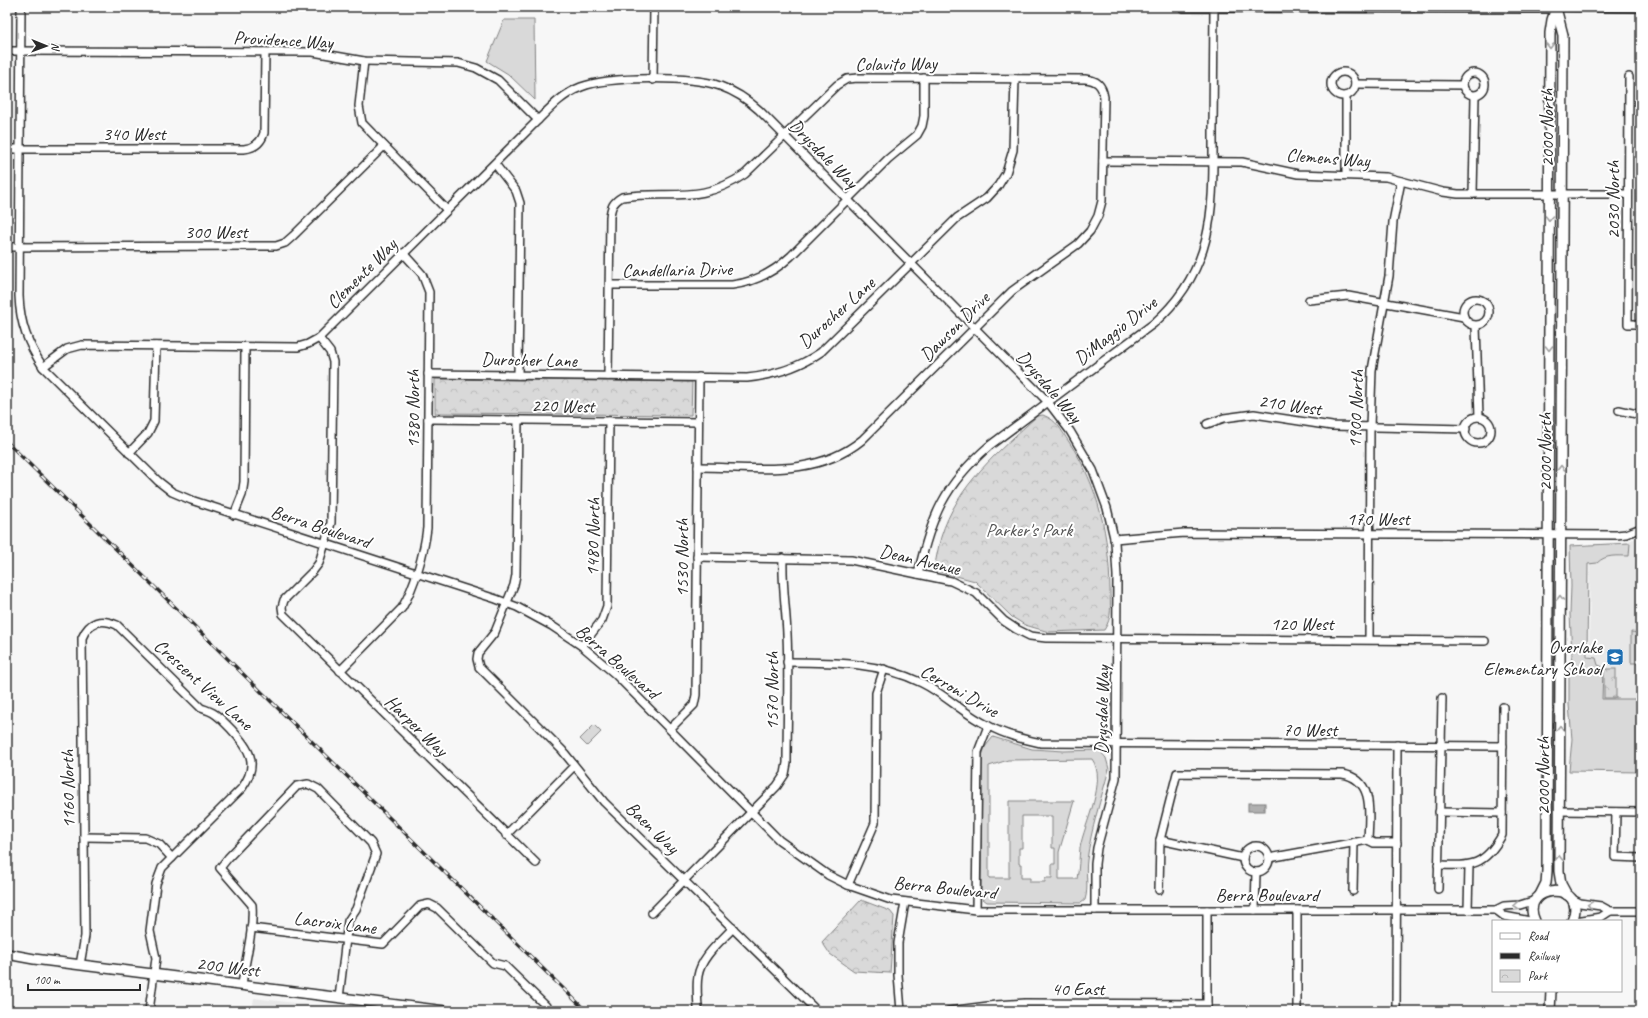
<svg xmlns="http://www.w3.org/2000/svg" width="1648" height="1018" viewBox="0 0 1648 1018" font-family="Caveat,sans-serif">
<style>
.built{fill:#e8e8e8}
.grass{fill:#d9d9d9;stroke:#828282;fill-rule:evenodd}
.park{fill:url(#park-crowns);stroke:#828282}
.water{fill:url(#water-ripples);stroke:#7b7b7b}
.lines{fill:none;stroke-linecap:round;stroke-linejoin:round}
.minor-casing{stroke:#2b2b2b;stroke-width:10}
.tertiary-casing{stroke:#2b2b2b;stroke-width:12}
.minor{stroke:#fff;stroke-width:7}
.tertiary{stroke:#fff;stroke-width:9}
.rail-casing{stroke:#2b2b2b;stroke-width:3.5}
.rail{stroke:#fff;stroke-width:2;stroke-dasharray:6;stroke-linecap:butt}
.oneway{stroke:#a0a0a0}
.labels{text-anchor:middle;stroke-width:4;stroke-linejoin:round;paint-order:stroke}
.street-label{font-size:19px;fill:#2b2b2b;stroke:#fff}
.park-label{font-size:19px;fill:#565656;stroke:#fff}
.poi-label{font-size:19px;fill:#2b2b2b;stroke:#fff;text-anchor:end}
</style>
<defs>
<pattern id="park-crowns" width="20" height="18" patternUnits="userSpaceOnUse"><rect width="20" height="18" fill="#d9d9d9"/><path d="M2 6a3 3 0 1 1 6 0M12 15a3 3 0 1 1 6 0" fill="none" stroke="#bababa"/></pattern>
<pattern id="water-ripples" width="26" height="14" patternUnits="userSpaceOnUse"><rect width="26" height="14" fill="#b0b0b0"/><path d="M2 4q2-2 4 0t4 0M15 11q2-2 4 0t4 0" fill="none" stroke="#8f8f8f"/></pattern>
</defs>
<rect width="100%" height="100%" fill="#f7f7f7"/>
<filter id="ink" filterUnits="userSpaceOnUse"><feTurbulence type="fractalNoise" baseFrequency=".025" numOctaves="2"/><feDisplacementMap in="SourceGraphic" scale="8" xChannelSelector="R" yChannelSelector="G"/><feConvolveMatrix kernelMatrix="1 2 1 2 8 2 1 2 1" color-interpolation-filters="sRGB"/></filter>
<g filter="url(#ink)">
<g class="built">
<polygon points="1641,536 1641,771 1588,771 1590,544 1621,544"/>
<polygon points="254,998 359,1011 252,1011"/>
</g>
<g class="grass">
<polygon points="504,20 534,20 535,100 508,74 487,61"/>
<path d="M1630 543 1629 556C1617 556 1606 554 1597 563L1588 564 1587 657 1596 658 1598 665 1603 667 1602 699H1641V772L1569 771 1572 739 1569 705V677L1572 655 1570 614 1571 586 1570 546Z"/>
<polygon points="1631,632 1641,633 1640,663 1631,663"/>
<polygon points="594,725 601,732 587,746 580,739"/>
<path d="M993 737 1032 749 1064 751 1099 750 1106 758 1109 769C1101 799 1091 829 1087 860 1085 873 1089 887 1085 900L1081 903 987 902 983 899 981 894 982 756 985 747ZM1092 759C1108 781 1084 824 1080 848 1079 858 1079 869 1077 879H1059V852L1074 801H1009V878H989V766L1008 760ZM1022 816H1052V848H1055V864H1052V878H1045V882H1030V878H1021V864H1019V848H1022Z"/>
</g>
<g class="park">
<polygon points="435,379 692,382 691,415 435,413"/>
<path d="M1043 415C1058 421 1060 429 1069 442 1099 486 1109 537 1110 589 1110 605 1113 617 1104 630L1049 632 1025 625 1012 617 975 581 934 570C936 559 938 548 941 537 957 485 999 451 1037 416Z"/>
<rect x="1604" y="669" width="12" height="29"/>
<polygon points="861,900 890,911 894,916 890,973 854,971 830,954 822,942"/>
</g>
<rect class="water" x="1248" y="803" width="17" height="8"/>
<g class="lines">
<defs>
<g id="minor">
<path d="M21 7 19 296C20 324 28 344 43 367L158 481 172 492 191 500 496 599 517 607 552 626 582 646 615 674 779 840 828 875 848 885 891 900 976 910H1496L1504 906 1520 905 1536 900"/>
<polyline points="1556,7 1641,8"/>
<polyline points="7,51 313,52 364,61 458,63 476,68 498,80 538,120"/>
<polyline points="364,61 359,106 362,123 447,210"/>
<circle cx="1343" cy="84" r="12"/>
<circle cx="1474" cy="84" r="11"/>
<polyline points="1629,77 1628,324 1641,324"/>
<polyline points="653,80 654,7"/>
<polyline points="1355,84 1463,85"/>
<path d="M7 149H244C254 148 261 143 264 133L265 52"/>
<polyline points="1103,161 1242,162 1298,174 1386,177 1443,192 1458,194 1628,194"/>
<polyline points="495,164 516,191 520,203 518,375"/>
<polyline points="1346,175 1346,96"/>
<polyline points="1473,194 1475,96"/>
<polyline points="7,247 276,246 285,243 293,236 384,146"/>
<path d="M610 285H732C755 282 774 272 791 256L888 159 917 135 922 126 924 116V78"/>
<circle cx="1476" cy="312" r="13"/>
<polyline points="1309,300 1348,296 1464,317"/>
<polyline points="1476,326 1479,417"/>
<polyline points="319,338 330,352 333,362 331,523 319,563 313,571 284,600 282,607 283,614 536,863"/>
<path d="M43 367 67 349 82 345 298 347 308 344 319 338 538 120C551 107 563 94 581 87 609 76 691 76 720 86 734 91 747 99 759 110L1048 402 1070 431 1093 470 1107 508 1115 542 1117 576 1116 778 1097 848 1095 864V910"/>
<path d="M428 374 747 378C775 375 798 368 821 352L957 218 987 198 998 186 1006 173 1013 150 1015 79"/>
<path d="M608 376 610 217C611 207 613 202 622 197 670 190 700 205 745 174L837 85 847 79 858 78 1085 79C1097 80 1102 85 1104 97L1102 201 1098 216 1090 231 1078 244 1012 291 862 440C814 479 755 467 698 467"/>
<polyline points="1619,410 1641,415"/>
<circle cx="1478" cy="430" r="13"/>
<polyline points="428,419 698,422"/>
<polyline points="518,420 516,575 514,585 495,632 478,653 477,659 479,667 562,750 604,802 817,1011"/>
<polyline points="1207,424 1224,418 1254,414 1332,426 1466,429"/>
<polyline points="129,453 148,433 154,421 156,346"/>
<polyline points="234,515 242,495 244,482 245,347"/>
<polyline points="1114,539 1184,533 1616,535 1626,534 1641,528"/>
<polyline points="697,557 851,560 951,581 976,593 1004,621 1016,629 1030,636 1046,638 1485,641"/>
<path d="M918 574C931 517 944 485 989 446L1153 324C1217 268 1213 206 1213 129 1213 88 1214 48 1214 7"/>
<polyline points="1369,639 1370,427 1372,370 1389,276 1393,222 1401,181"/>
<polyline points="582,646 602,620 607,606 609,421"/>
<path d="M787 662C834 662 879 662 922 683 946 695 965 715 989 726 1005 735 1023 739 1041 743L1503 746"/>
<path d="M340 671 402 608C415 585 424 554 427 528L429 292 422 274 403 253"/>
<polyline points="670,729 694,705 696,695 699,377"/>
<polyline points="1559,811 1641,812"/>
<polyline points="1439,812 1502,813"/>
<polyline points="1616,812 1615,857 1641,858"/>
<polyline points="506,835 574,766"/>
<polyline points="84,837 145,838 159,844 172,858"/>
<path d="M1160 840 1177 773 1342 774C1375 779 1369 814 1368 840L1374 843H1397"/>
<circle cx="1256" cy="859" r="13"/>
<polyline points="1269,858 1368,840"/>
<path d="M1438 865C1471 866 1484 867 1502 835L1503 707"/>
<polyline points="848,885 875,823 876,693 884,669"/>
<polyline points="1438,889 1442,698"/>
<polyline points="1159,890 1160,840 1243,858"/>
<polyline points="1353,891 1354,842"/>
<polyline points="1570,898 1580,903 1601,906 1610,911 1641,911"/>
<polyline points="976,910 978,752 988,726"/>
<polyline points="1255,910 1256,872"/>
<polyline points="1297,910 1297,1011"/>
<polyline points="1468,910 1469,866"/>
<polyline points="1496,910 1504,916 1530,921"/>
<path d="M652 913 777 786 785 774 787 763C787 720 789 677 787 634 786 608 782 584 783 558"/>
<polyline points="1576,921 1601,917 1610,911"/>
<polyline points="251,928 383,944 420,906 429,904 437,908 493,963 505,966 546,1006 547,1011"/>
<path d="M80 965 85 936 82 638C89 621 101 618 117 625L201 708C217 713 219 717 231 729 249 748 260 763 242 788L162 868 156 884 150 931 156 958 149 1011"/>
<path d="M242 985C245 960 254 931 252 905L220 868 228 858 297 786 308 784 318 789 371 843 376 854 356 909 348 921 339 998"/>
<path d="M698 1011C698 1000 696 987 698 976 701 957 720 942 733 928"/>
<polyline points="901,1011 898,975 898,943 905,902"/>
<polyline points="949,1011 996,1005 1025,1003 1207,1004"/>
<polyline points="1207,1011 1207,910"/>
<polyline points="1396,1011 1397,745"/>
</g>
<g id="tertiary">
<polyline points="1183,7 1556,8"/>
<polyline points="1556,8 1563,35 1559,871 1561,884 1567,895"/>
<polyline points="1540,895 1546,883 1547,871 1550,33 1552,20 1556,8"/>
<path d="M1535 921C1517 883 1590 880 1572 921"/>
<polyline points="7,954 34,959 445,1011"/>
<polyline points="1550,1011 1551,991"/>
</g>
</defs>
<use href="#minor" class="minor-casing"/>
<use href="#tertiary" class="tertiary-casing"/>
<use href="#minor" class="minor"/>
<use href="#tertiary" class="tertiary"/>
<defs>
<polyline id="rail" points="7,442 586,1011"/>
</defs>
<use href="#rail" class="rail-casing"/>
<use href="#rail" class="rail"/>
</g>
<defs><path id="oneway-chevron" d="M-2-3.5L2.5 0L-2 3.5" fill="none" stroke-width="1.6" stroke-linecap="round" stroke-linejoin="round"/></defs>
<g class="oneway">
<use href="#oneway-chevron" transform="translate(1550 46) rotate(90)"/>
<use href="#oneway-chevron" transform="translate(1549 218) rotate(90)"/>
<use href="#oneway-chevron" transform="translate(1549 348) rotate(90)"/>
<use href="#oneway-chevron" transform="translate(1561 468) rotate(-90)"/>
<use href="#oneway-chevron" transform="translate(1560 598) rotate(-90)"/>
<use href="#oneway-chevron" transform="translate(1560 728) rotate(-90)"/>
<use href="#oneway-chevron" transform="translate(1559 858) rotate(-90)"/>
<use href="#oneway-chevron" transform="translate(1516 905) rotate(175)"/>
<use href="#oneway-chevron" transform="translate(1590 905) rotate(-171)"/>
</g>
</g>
<defs>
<symbol id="school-square" viewBox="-11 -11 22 22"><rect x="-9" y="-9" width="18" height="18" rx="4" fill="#1f6fb2" stroke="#fff"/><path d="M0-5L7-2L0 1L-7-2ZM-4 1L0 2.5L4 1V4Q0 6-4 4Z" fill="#fff"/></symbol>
</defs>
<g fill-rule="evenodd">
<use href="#school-square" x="1605" y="647" width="20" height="20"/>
</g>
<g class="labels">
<g class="street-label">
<text transform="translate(283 39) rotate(3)" y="7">Providence Way</text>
<text transform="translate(896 63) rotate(-1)" y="7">Colavito Way</text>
<text transform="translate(1546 128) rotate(-90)" y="7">2000 North</text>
<text x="134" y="140">340 West</text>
<text transform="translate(824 153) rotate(45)" y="7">Drysdale Way</text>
<text transform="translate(1328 157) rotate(4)" y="7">Clemens Way</text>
<text transform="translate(1612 200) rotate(-90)" y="7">2030 North</text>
<text x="216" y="238">300 West</text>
<text transform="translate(677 269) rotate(-1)" y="7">Candellaria Drive</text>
<text transform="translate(361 273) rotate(-45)" y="7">Clemente Way</text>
<text transform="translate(836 312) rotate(-42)" y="7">Durocher Lane</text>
<text transform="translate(954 326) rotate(-45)" y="7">Dawson Drive</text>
<text transform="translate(1115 330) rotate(-38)" y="7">DiMaggio Drive</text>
<text transform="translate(529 359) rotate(1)" y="7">Durocher Lane</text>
<text transform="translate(1050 386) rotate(49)" y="7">Drysdale Way</text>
<text transform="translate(1290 404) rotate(8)" y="7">210 West</text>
<text transform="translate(563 405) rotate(1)" y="7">220 West</text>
<text transform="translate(412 409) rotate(-90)" y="7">1380 North</text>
<text transform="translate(1355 409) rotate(-88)" y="7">1900 North</text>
<text transform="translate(1544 452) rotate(-90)" y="7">2000 North</text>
<text x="1378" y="525">170 West</text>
<text transform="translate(321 526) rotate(18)" y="7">Berra Boulevard</text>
<text transform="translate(592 537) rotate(-89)" y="7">1480 North</text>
<text transform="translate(681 558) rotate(-90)" y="7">1530 North</text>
<text transform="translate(920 559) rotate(13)" y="7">Dean Avenue</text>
<text x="1302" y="630">120 West</text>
<text transform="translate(618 661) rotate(41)" y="7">Berra Boulevard</text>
<text transform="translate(204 684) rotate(42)" y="7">Crescent View Lane</text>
<text transform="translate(960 690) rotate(30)" y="7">Cerroni Drive</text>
<text transform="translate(771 691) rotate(-90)" y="7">1570 North</text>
<text transform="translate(1101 710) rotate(-89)" y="7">Drysdale Way</text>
<text transform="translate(417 725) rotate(44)" y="7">Harper Way</text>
<text x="1310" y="736">70 West</text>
<text transform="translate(1542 776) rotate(-90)" y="7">2000 North</text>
<text transform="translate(67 789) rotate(-91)" y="7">1160 North</text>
<text transform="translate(653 827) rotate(44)" y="7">Baen Way</text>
<text transform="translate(945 887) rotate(6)" y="7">Berra Boulevard</text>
<text x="1267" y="901">Berra Boulevard</text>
<text transform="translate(335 922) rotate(7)" y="7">Lacroix Lane</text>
<text transform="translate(228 966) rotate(7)" y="7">200 West</text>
<text x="1078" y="995">40 East</text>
</g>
<g class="park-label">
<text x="1029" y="536">Parker's Park</text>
</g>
<g class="poi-label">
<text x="1602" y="653">Overlake<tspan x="1602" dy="22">Elementary School</tspan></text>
</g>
</g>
<rect width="1648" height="1018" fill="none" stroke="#fff" stroke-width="24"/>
<rect x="12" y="12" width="1624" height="994" fill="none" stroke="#2b2b2b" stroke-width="1.5" filter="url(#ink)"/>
<rect x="1492" y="920" width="130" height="72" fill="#ffffff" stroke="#aaaaaa"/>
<rect x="1500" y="933" width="20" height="6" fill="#ffffff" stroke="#aaaaaa"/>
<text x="1528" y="940" font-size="12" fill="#2b2b2b">Road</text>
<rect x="1500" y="953" width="20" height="6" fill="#2b2b2b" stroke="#aaaaaa"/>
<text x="1528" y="960" font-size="12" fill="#2b2b2b">Railway</text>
<rect x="1500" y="970" width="20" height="12" fill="url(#park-crowns)" stroke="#aaaaaa"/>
<text x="1528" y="980" font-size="12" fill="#2b2b2b">Park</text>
<g transform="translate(46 46) rotate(91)" stroke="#ffffff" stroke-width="3" paint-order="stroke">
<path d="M0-3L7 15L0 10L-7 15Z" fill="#2b2b2b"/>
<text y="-6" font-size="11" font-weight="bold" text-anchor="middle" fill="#2b2b2b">N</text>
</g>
<path d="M28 984v6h112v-6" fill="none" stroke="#2b2b2b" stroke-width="2"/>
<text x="34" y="984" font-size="12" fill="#2b2b2b" stroke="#ffffff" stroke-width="3" paint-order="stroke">100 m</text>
</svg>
